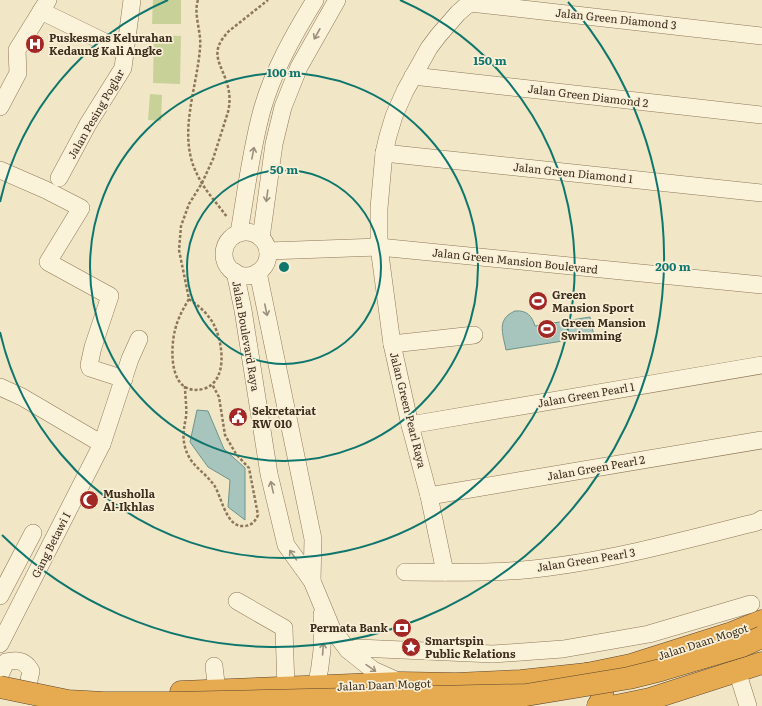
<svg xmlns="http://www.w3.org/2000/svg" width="762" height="706" viewBox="0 0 762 706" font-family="Literata,serif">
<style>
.green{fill:#c8d198}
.water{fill:#a7c5bd;stroke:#6d948c}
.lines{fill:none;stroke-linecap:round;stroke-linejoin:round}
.minor-casing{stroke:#8e7759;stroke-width:18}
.highway-casing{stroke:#5c452e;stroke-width:23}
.path{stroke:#8e7759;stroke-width:2.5;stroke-dasharray:3 2;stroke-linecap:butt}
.minor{stroke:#fbf2da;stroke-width:17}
.highway{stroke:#e6aa51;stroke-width:22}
.highway-bridge-casing{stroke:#5c452e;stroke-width:23;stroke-linecap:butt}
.highway-bridge{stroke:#e6aa51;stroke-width:22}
.oneway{stroke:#9c907c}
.ring{fill:none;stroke:#0f766e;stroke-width:2}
.labels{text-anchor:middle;stroke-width:3.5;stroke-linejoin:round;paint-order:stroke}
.street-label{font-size:11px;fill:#3d2e1e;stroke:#f8efd6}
.poi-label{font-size:11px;font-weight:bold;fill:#3d2e1e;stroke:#f8efd6;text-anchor:start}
.centre{fill:#0f766e;stroke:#f8efd6;stroke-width:2}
.ring-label{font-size:12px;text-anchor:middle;font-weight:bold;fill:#0f766e;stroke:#f8efd6;stroke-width:3.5;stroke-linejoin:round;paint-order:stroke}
</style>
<rect width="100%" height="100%" fill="#f1e6c5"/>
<g class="green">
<polygon points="153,0 181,0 181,24 152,24"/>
<polygon points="154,35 181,36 180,84 153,83"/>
<polygon points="150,94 162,95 161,121 148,120"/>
</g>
<g class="water">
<path d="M515 311C527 310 532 316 535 326L590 317 594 336 506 350C503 334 496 319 515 311Z"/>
<polygon points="197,410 208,411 224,449 245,468 245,520 228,507 230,480 208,467 190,442"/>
</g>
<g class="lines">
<defs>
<g id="minor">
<polyline points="470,3 762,36"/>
<polyline points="41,11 125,52"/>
<polyline points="413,76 762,115"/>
<polyline points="0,107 18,73 17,50 48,0"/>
<polyline points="384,153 762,193"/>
<polyline points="0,170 46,190 81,208 48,262 110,296 93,347 89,365 90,368 124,379"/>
<polyline points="59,178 88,124 123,68 132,0"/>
<circle cx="246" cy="254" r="22"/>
<path d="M239 233C246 192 251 150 262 110 273 71 294 34 315 0"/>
<polyline points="261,238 274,144 283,107 299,67 337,0"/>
<polyline points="268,251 379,247 762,285"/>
<polyline points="235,272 243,310 269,474 286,545 312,581 332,629 348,650 373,670 400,682"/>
<polyline points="258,272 313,539 312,581"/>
<polyline points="392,344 474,335"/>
<polyline points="0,387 22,397 102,444"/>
<polyline points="410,425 762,365"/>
<polyline points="429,496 762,440"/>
<path d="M405 572C454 572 502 574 550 567 620 558 689 539 757 522L762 519"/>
<polyline points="445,572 429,496 410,425 392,344 379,247 379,208 384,153 388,136 394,116 405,91 429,48 438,36 458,13 473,0"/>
<polyline points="0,596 33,533"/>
<polyline points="237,601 284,628 286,688"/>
<polyline points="0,644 102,444 130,359 139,339"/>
<polyline points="348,650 358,648 493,654 563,649 649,634 751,604"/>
<polyline points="214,666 217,691"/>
<polyline points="737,671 748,706"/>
<path d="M0 675 6 662C17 659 25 660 31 671L28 685"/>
<path d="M316 687C322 662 324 639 322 614"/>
</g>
<g id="highway">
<path d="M587 674C600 682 608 692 598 706"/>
<polyline points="181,692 402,683 456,684 521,681 587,674 631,665 732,633 762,621"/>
<polyline points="616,706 650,699 762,663"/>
</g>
</defs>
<use href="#minor" class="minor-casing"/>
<use href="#highway" class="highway-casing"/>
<g class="path">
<path d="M198 0C193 14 202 33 200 48 197 89 177 135 197 174 204 190 217 203 227 217"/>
<path d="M189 299C183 309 178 318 175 330 170 350 169 397 203 389 229 382 223 341 213 323 207 313 199 306 189 299L179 250 181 226 189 204 202 183 213 159 228 112C230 104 230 95 228 87 222 63 207 54 229 31L268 0"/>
<path d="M185 386C185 396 187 407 186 417 184 428 182 436 185 447 190 466 203 470 214 485 222 497 226 528 244 526 251 526 255 522 258 515L249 468 236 454 225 435 219 397 212 384"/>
</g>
<use href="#minor" class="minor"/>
<use href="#highway" class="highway"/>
<defs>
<polyline id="highway-bridge" points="0,687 68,701 104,703 175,703 526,695 629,678 661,670 742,646 762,637"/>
</defs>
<use href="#highway-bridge" class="highway-bridge-casing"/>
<use href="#highway-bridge" class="highway-bridge"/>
</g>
<defs><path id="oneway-shaft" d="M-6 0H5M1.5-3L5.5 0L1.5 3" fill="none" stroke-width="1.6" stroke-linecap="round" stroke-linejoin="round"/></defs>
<g class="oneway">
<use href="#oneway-shaft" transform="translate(317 34) rotate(119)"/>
<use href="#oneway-shaft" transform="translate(253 153) rotate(-79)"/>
<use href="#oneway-shaft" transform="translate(267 196) rotate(98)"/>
<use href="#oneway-shaft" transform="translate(266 310) rotate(78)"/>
<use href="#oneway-shaft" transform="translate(272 487) rotate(-103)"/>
<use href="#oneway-shaft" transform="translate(293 555) rotate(-125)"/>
<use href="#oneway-shaft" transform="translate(323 649) rotate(-86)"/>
<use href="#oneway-shaft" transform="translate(371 668) rotate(35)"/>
</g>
<g class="ring">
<circle cx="284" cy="267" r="97"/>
<circle cx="284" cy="267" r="194"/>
<path d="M0 202A291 291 0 0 1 168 0M400 0A291 291 0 1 1 0 332"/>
<path d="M568 2A389 389 0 0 1 2 535"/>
</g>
<defs>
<symbol id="hospital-disc" viewBox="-11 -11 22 22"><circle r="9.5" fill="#a22825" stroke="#f8efd6"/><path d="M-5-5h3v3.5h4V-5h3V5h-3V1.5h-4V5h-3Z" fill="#fff"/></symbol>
<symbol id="stadium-disc" viewBox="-11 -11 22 22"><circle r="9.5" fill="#a22825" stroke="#f8efd6"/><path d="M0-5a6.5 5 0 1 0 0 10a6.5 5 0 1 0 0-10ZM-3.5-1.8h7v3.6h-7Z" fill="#fff"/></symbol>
<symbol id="civic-disc" viewBox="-11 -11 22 22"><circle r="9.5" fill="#a22825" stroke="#f8efd6"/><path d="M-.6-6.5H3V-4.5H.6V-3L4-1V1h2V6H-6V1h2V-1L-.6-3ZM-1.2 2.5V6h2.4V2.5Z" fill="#fff"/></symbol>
<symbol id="mosque-disc" viewBox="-11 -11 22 22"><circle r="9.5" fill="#a22825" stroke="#f8efd6"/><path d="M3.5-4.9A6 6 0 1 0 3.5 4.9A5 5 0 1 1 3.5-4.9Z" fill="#fff"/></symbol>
<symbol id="bank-disc" viewBox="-11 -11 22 22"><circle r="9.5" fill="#a22825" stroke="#f8efd6"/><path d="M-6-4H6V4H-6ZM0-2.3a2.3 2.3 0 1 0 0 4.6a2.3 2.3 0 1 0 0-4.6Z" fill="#fff"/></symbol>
<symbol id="sight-disc" viewBox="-11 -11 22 22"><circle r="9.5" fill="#a22825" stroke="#f8efd6"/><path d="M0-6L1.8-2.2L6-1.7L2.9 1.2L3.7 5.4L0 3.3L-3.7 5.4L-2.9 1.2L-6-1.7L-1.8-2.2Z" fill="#fff"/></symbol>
</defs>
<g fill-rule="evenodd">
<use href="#hospital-disc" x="24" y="33" width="22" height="22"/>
<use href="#stadium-disc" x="527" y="290" width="22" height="22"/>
<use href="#stadium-disc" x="536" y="318" width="22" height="22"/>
<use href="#civic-disc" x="227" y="406" width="22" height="22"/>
<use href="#mosque-disc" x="78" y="489" width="22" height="22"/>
<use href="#bank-disc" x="391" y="617" width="22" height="22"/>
<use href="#sight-disc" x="400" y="636" width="22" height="22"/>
</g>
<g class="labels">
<g class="street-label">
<text transform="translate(616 19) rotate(6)" y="4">Jalan Green Diamond 3</text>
<text transform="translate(588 96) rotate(7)" y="4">Jalan Green Diamond 2</text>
<text transform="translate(96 114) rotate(-60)" y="4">Jalan Pesing Poglar</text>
<text transform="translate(573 173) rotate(6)" y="4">Jalan Green Diamond 1</text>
<text transform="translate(515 261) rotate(6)" y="4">Jalan Green Mansion Boulevard</text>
<text transform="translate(246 336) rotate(80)" y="4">Jalan Boulevard Raya</text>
<text transform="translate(586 395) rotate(-10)" y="4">Jalan Green Pearl 1</text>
<text transform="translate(408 410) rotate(76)" y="4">Jalan Green Pearl Raya</text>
<text transform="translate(596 468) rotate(-10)" y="4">Jalan Green Pearl 2</text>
<text transform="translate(51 545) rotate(-63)" y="4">Gang Betawi I</text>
<text transform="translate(586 560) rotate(-9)" y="4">Jalan Green Pearl 3</text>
<text transform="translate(703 642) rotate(-18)" y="4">Jalan Daan Mogot</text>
<text transform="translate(384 685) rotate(-2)" y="4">Jalan Daan Mogot</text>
</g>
<g class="poi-label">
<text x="49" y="42">Puskesmas Kelurahan<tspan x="49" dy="13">Kedaung Kali Angke</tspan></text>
<text x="552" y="299">Green<tspan x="552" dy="13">Mansion Sport</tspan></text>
<text x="561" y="327">Green Mansion<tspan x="561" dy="13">Swimming</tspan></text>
<text x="252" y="415">Sekretariat<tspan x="252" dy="13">RW 010</tspan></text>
<text x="103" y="498">Musholla<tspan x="103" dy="13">Al-Ikhlas</tspan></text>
<text x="388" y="632" text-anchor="end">Permata Bank</text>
<text x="425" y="645">Smartspin<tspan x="425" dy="13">Public Relations</tspan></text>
</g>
</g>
<circle cx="284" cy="267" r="6" class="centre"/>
<g class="ring-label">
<text x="490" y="65">150 m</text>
<text x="284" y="77">100 m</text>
<text x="284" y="174">50 m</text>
<text x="673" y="271">200 m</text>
</g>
</svg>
